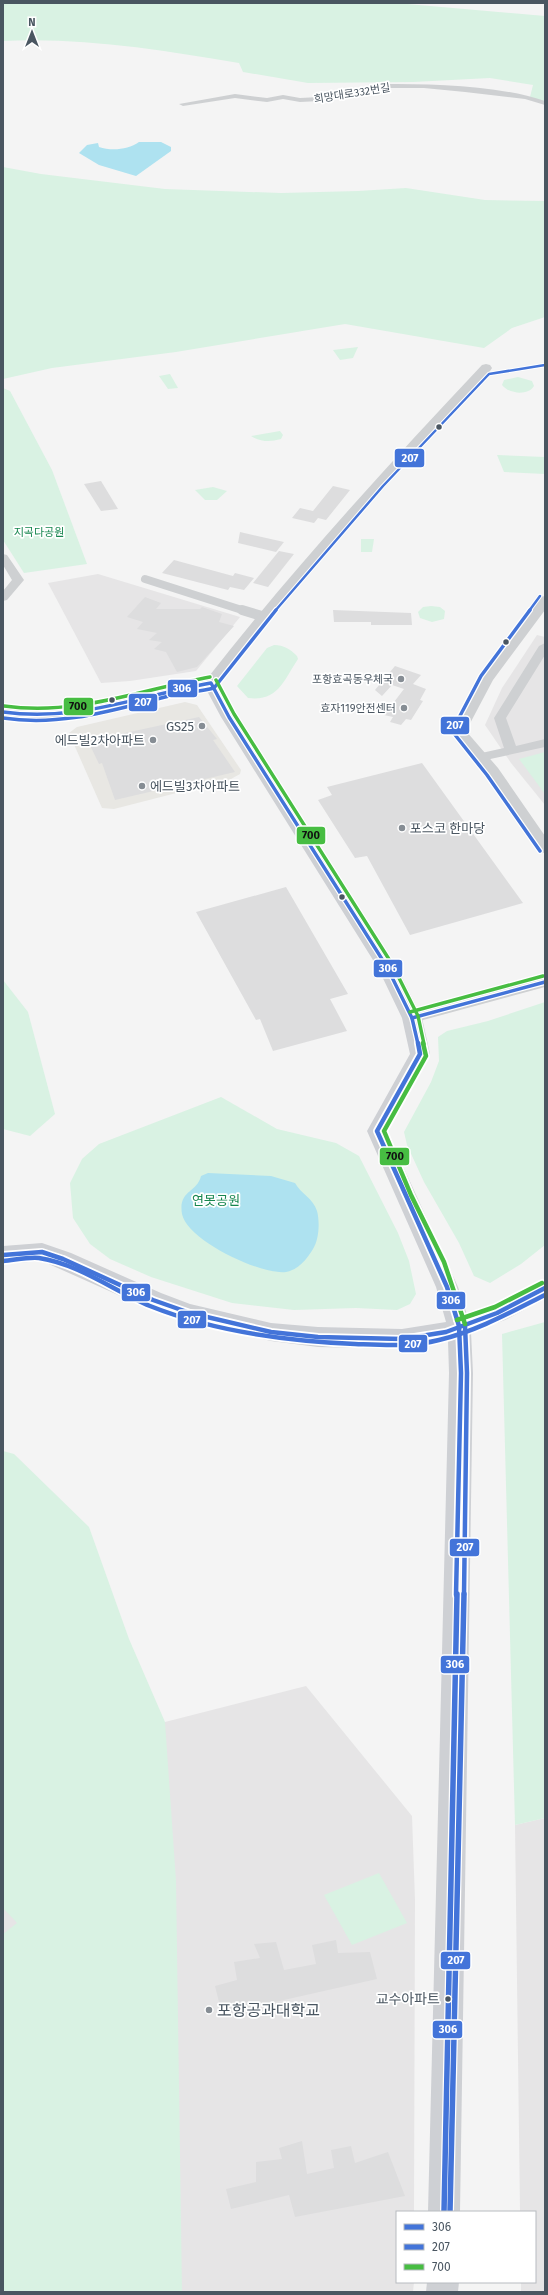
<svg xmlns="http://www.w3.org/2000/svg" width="548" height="2295" viewBox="0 0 548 2295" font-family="'Fira Sans','Noto Sans KR',sans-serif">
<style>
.commercial{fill:#e8e7e3}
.education{fill:#e6e5e6}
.green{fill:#d9f2e3}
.water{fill:#aee2f0}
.building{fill:#ddddde}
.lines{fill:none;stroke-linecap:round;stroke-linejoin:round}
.pedestrian-far1{stroke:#ced0d2;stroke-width:8}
.pedestrian{stroke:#ced0d2;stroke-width:10}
.minor{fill:#ced0d2;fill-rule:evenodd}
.tertiary{fill:#ced0d2;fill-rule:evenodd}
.secondary{fill:#ced0d4;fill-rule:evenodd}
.bus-1-far2-casing{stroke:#fff;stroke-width:6}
.bus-1-far1-casing{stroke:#fff;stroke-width:8}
.bus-1-casing{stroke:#fff;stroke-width:8}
.bus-2-far3-casing{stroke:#fff;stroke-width:4.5}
.bus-2-far2-casing{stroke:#fff;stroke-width:6}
.bus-2-far1-casing{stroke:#fff;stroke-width:8}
.bus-2-casing{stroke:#fff;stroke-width:8}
.bus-3-far1-casing{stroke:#fff;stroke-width:6}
.bus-3-casing{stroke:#fff;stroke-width:8}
.bus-1-far2{stroke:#4374d9;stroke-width:3.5}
.bus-1-far1{stroke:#4374d9;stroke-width:4.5}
.bus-1{stroke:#4374d9;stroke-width:5.5}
.bus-2-far3{stroke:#4374d9;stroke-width:2.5}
.bus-2-far2{stroke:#4374d9;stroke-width:3.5}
.bus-2-far1{stroke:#4374d9;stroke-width:4.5}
.bus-2{stroke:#4374d9;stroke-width:5.5}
.bus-3-far1{stroke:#47bd42;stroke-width:3.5}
.bus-3{stroke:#47bd42;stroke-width:4.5}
.bus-dot{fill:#4a5661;stroke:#fff;stroke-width:1.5}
.poi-dot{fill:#868d94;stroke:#fff;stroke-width:1.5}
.labels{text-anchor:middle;stroke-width:3.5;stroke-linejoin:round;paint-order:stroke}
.far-street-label{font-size:11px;fill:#4a5661;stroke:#fff}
.far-park-label{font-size:11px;fill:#17864f;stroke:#fff}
.far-poi-label{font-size:11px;fill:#4a5661;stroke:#fff;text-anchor:end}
.poi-label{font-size:13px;fill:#4a5661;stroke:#fff;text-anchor:end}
.park-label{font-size:13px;fill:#17864f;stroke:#fff}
.near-bus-label{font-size:14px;fill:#4a5661;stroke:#fff;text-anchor:end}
.near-poi-label{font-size:16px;fill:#4a5661;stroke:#fff;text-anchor:start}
.line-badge{stroke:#fff;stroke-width:1.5}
.badge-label{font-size:11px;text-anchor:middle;font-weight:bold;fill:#fff}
.pale-badge-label{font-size:11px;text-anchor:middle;font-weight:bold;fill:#111}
</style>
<rect width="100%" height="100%" fill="#f4f4f4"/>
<polygon class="commercial" points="185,702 197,705 199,708 241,770 240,774 231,779 114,809 102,808 69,733 77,727"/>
<g class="education">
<polygon points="98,574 240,617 196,671 130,681 101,683 48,583"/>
<polygon points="537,635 545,637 545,805 511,763 485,725 502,688"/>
<polygon points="306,1686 412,1816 415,1900 414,2212 397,2212 397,2282 414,2282 413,2292 3,2292 3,1705 95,1763 165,1722"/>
<polygon points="545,1818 545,2292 521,2292 521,2282 535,2282 535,2212 520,2212 515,1825"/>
</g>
<g class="green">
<path d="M3 3H396L545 16V105L530 97 533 85 490 78 413 82 308 83 243 72 239 63C162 50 81 37 3 41Z"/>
<polygon points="3,167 41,174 165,189 281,193 358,191 406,188 485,200 545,201 545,317 512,328 484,348 345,324 176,352 52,368 3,379"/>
<polygon points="358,347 353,358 340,360 333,350"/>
<polygon points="170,374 178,388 168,389 159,376"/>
<path d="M518 377 532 381 534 386C528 396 509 394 502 385L504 380Z"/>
<polygon points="3,388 10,391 52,470 87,564 24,573 3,540"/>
<path d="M280 431 283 435 281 439C270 442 261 442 251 436Z"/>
<polygon points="497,455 545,457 545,474 504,472"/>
<polygon points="213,487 227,491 217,500 205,500 195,490"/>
<polygon points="361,539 374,539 372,552 361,552"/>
<polygon points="431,606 440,607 445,611 444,619 432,622 420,618 418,612 423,607"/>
<path d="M274 645C284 645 290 649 297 656L298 659C284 680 278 702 248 698L237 686 267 648Z"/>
<polygon points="545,752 545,794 519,759"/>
<polygon points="3,980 28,1012 55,1114 30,1136 3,1129"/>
<polygon points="545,1002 545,1245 521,1264 490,1283 474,1276 459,1243 424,1182 407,1145 404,1132 431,1082 439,1061 438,1037 447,1031 488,1021"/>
<polygon points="221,1097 277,1129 336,1143 359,1156 398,1233 409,1261 416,1294 410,1304 397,1310 356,1308 294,1310 232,1303 151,1277 110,1259 90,1244 73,1218 70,1183 82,1159 99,1144"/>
<polygon points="545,1322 545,1818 515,1825 502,1334"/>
<polygon points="3,1451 14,1454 89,1527 129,1639 165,1722 176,1881 182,2292 3,2292 3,1934 17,1923 3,1908"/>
<polygon points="379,1873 407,1923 352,1945 324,1895"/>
</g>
<g class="water">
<path d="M139 142H161L171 147V151L136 176 99 165 79 153 87 145 98 143 99 147C111 151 128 150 139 142Z"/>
<path d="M208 1173 271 1176 295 1183C301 1194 313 1198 317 1211 320 1222 319 1240 313 1249 307 1259 298 1270 286 1272 260 1275 187 1240 182 1214 178 1190 197 1193 201 1176Z"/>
</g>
<g class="building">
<polygon points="101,481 118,509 101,511 84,484"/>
<polygon points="333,486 350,490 326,520 318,518 314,523 292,518 300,508 313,511"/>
<polygon points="240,532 284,542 276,552 238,543"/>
<polygon points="279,551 294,554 268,587 253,583"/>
<polygon points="174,560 233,576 235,573 254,578 244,590 230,587 228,590 162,573"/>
<polygon points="145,597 161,603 156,609 200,609 202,607 222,614 219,622 234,626 197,667 177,672 166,652 154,649 162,642 149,640 157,633 137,629 143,622 127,617"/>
<polygon points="333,610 411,613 412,625 371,625 371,622 334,622"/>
<polygon points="395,666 421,675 413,684 426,689 420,700 423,701 411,720 406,719 401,725 390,722 393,717 384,715 404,689 392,685 382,696 375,690"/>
<polygon points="199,717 217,739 213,740 235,772 115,800 102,763 99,764 88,741"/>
<polygon points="422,763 523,903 410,935 367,856 355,858 318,800 332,795 327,787"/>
<polygon points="286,887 348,994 330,999 347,1031 273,1051 260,1019 256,1020 196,912"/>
<polygon points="336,1940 338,1953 370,1952 377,1979 222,2014 215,1986 237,1980 234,1962 260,1958 254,1944 276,1942 284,1970 316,1964 312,1945"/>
<polygon points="302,2141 307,2174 334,2168 331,2150 351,2146 355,2163 388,2152 405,2196 295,2217 289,2195 231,2209 226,2189 256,2182 256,2162 282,2159 279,2148"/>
</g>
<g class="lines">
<polyline class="pedestrian-far1" points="145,579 245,611"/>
<polyline class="pedestrian" points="242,610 262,616"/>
<g class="minor">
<path d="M382 84C433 84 497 85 545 101V105L525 99 465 92 424 88H383L363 94 320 101 300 102 283 99 267 102 235 98 183 106 179 104 235 94 267 98 283 95 300 98 320 97 362 90Z"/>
<polygon points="3,554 7,555 24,580 7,600 3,601 3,591 12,580 3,565"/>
<polygon points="545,643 545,655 506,718 516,746 545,739 545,747 481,761 477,760 475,757 477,754 504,748 494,718 539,646"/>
<polygon points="545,977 545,987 412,1023 407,1022 405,1018 407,1014 412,1013"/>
</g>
<g class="tertiary">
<path d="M486 364 490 365 492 368 490 371 315 564 216 686H206L204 683 206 680C292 570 386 467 482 365Z"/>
<polygon points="545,596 545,610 493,680 466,731 498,768 545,836 545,853 539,852 486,774 450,731 479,679 540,597"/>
</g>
<g class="secondary">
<path d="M211 678 217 680 219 683 237 717 397 967 422 1018 430 1054 387 1131 458 1287 467 1315 489 1306 545 1279V1299L505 1320 471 1332 473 1373 460 2212H428L449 1373 448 1341 402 1349 318 1347 271 1341 182 1320 145 1307 42 1261 3 1264V1246L42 1243 71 1253 161 1293 190 1304 271 1323 318 1327 402 1329 446 1322 436 1287 367 1131 410 1054 402 1018 378 968 221 717 206 689C138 698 72 732 3 717V707C73 722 142 688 211 678Z"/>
<polygon points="427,2282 459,2282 458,2292 426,2292"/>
</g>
<defs>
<g id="bus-1-far2">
<path d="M3 712C79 722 138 696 211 683L229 717 387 967 412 1018 418 1044"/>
<polyline points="412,1018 545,982"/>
</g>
<g id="bus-1-far1">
<polyline points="418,1043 420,1054 377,1131 447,1287 459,1326 461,1373 456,1595"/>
<polyline points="3,1255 42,1252 63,1259 153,1300 190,1313 271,1332 318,1337 402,1339 446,1332 497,1313 545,1288"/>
</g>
<polyline id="bus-1" points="444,2212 457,1594"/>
<g id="bus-2-far3">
<polyline points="275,611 383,486 489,374 545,365"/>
<polyline points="529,611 540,596"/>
</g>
<g id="bus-2-far2">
<polyline points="530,610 481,676 452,731 487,775 540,851"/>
<path d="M3 718C61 727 113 710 169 696 184 692 199 692 214 688L276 610"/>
</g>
<g id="bus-2-far1">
<path d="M3 1261C15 1260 27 1257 39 1258 79 1264 114 1291 150 1306 215 1332 286 1341 355 1344 383 1345 412 1347 439 1340 477 1331 511 1312 545 1295"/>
<polyline points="464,1595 467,1373 465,1326"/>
</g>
<polyline id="bus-2" points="450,2212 464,1594"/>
<g id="bus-3-far1">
<polyline points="216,680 234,714 392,964 418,1016 424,1044"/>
<path d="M4 706C78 716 139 690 210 677"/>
<polyline points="410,1012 543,976"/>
</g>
<g id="bus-3">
<polyline points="423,1043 426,1056 384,1131 411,1195 444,1262 465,1324"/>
<polyline points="457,1320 495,1307 542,1283"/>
</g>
</defs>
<use href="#bus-1-far2" class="bus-1-far2-casing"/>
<use href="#bus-1-far1" class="bus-1-far1-casing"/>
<use href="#bus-1" class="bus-1-casing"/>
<use href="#bus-2-far3" class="bus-2-far3-casing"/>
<use href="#bus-2-far2" class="bus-2-far2-casing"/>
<use href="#bus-2-far1" class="bus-2-far1-casing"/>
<use href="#bus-2" class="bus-2-casing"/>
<use href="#bus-3-far1" class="bus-3-far1-casing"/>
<use href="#bus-3" class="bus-3-casing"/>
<use href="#bus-1-far2" class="bus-1-far2"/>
<use href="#bus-1-far1" class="bus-1-far1"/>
<use href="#bus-1" class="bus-1"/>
<use href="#bus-2-far3" class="bus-2-far3"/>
<use href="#bus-2-far2" class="bus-2-far2"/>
<use href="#bus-2-far1" class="bus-2-far1"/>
<use href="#bus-2" class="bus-2"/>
<use href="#bus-3-far1" class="bus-3-far1"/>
<use href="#bus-3" class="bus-3"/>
</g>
<g class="bus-dot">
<circle cx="439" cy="427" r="3.5"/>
<circle cx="506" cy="642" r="3.5"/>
<circle cx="112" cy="700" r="3.5"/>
<circle cx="342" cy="897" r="3.5"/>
<circle cx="448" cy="1999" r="3.5"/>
</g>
<g class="poi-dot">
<circle cx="401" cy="679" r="4"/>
<circle cx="404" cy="708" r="4"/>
<circle cx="202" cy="726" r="4"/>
<circle cx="153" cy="740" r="4"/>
<circle cx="142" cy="786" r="4"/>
<circle cx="402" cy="828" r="4"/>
<circle cx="209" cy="2010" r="4"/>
</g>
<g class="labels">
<g class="far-street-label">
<text transform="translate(352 93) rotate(-9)" y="4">희망대로332번길</text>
</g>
<g class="far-park-label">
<text x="39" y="536">지곡다공원</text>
</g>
<g class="far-poi-label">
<text x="393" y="683">포항효곡동우체국</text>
<text x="396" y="712">효자119안전센터</text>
</g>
<g class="poi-label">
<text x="194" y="731">GS25</text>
<text x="145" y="745">에드빌2차아파트</text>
<text x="150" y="791" text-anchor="start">에드빌3차아파트</text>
<text x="410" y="833" text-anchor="start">포스코 한마당</text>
</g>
<g class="park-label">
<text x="216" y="1205">연못공원</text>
</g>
<g class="near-bus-label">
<text x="440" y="2004">교수아파트</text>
</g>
<g class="near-poi-label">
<text x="217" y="2016">포항공과대학교</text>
</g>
</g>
<g class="line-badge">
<rect x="394" y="448" width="31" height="20" rx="4" fill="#4374d9"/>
<rect x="167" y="679" width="31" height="19" rx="4" fill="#4374d9"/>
<rect x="128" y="693" width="30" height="19" rx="4" fill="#4374d9"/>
<rect x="63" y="697" width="31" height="19" rx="4" fill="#47bd42"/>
<rect x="440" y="716" width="30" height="19" rx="4" fill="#4374d9"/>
<rect x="296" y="826" width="30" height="19" rx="4" fill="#47bd42"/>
<rect x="373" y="959" width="30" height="19" rx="4" fill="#4374d9"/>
<rect x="379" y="1147" width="31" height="19" rx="4" fill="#47bd42"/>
<rect x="121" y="1283" width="30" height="19" rx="4" fill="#4374d9"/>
<rect x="436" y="1291" width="30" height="19" rx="4" fill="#4374d9"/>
<rect x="177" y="1310" width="30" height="19" rx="4" fill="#4374d9"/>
<rect x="398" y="1334" width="30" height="19" rx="4" fill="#4374d9"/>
<rect x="449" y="1538" width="31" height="19" rx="4" fill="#4374d9"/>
<rect x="440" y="1655" width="30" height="19" rx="4" fill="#4374d9"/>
<rect x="440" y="1951" width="31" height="19" rx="4" fill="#4374d9"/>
<rect x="432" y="2020" width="31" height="19" rx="4" fill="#4374d9"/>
</g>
<g class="badge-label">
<text x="410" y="462">207</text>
<text x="182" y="692">306</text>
<text x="143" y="706">207</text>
<text x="455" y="729">207</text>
<text x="388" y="972">306</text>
<text x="136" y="1296">306</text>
<text x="451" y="1304">306</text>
<text x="192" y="1324">207</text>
<text x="413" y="1348">207</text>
<text x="465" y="1551">207</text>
<text x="455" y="1668">306</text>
<text x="456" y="1964">207</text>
<text x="448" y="2033">306</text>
</g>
<g class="pale-badge-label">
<text x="78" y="710">700</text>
<text x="311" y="839">700</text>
<text x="395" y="1160">700</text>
</g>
<rect width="548" height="2295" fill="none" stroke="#4a5661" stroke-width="8"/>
<rect x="396" y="2211" width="140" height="72" fill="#ffffff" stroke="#b7bbc0"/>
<rect x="404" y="2224" width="20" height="6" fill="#4374d9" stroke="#b7bbc0"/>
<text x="432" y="2231" font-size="12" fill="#4a5661">306</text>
<rect x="404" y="2244" width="20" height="6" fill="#4374d9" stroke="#b7bbc0"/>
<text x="432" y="2251" font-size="12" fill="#4a5661">207</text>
<rect x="404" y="2264" width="20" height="6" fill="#47bd42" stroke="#b7bbc0"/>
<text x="432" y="2271" font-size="12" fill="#4a5661">700</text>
<g transform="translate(32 32)" stroke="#ffffff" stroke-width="3" paint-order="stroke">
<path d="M0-3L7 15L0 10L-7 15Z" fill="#4a5661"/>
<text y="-6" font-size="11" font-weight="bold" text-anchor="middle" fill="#4a5661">N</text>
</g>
</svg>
